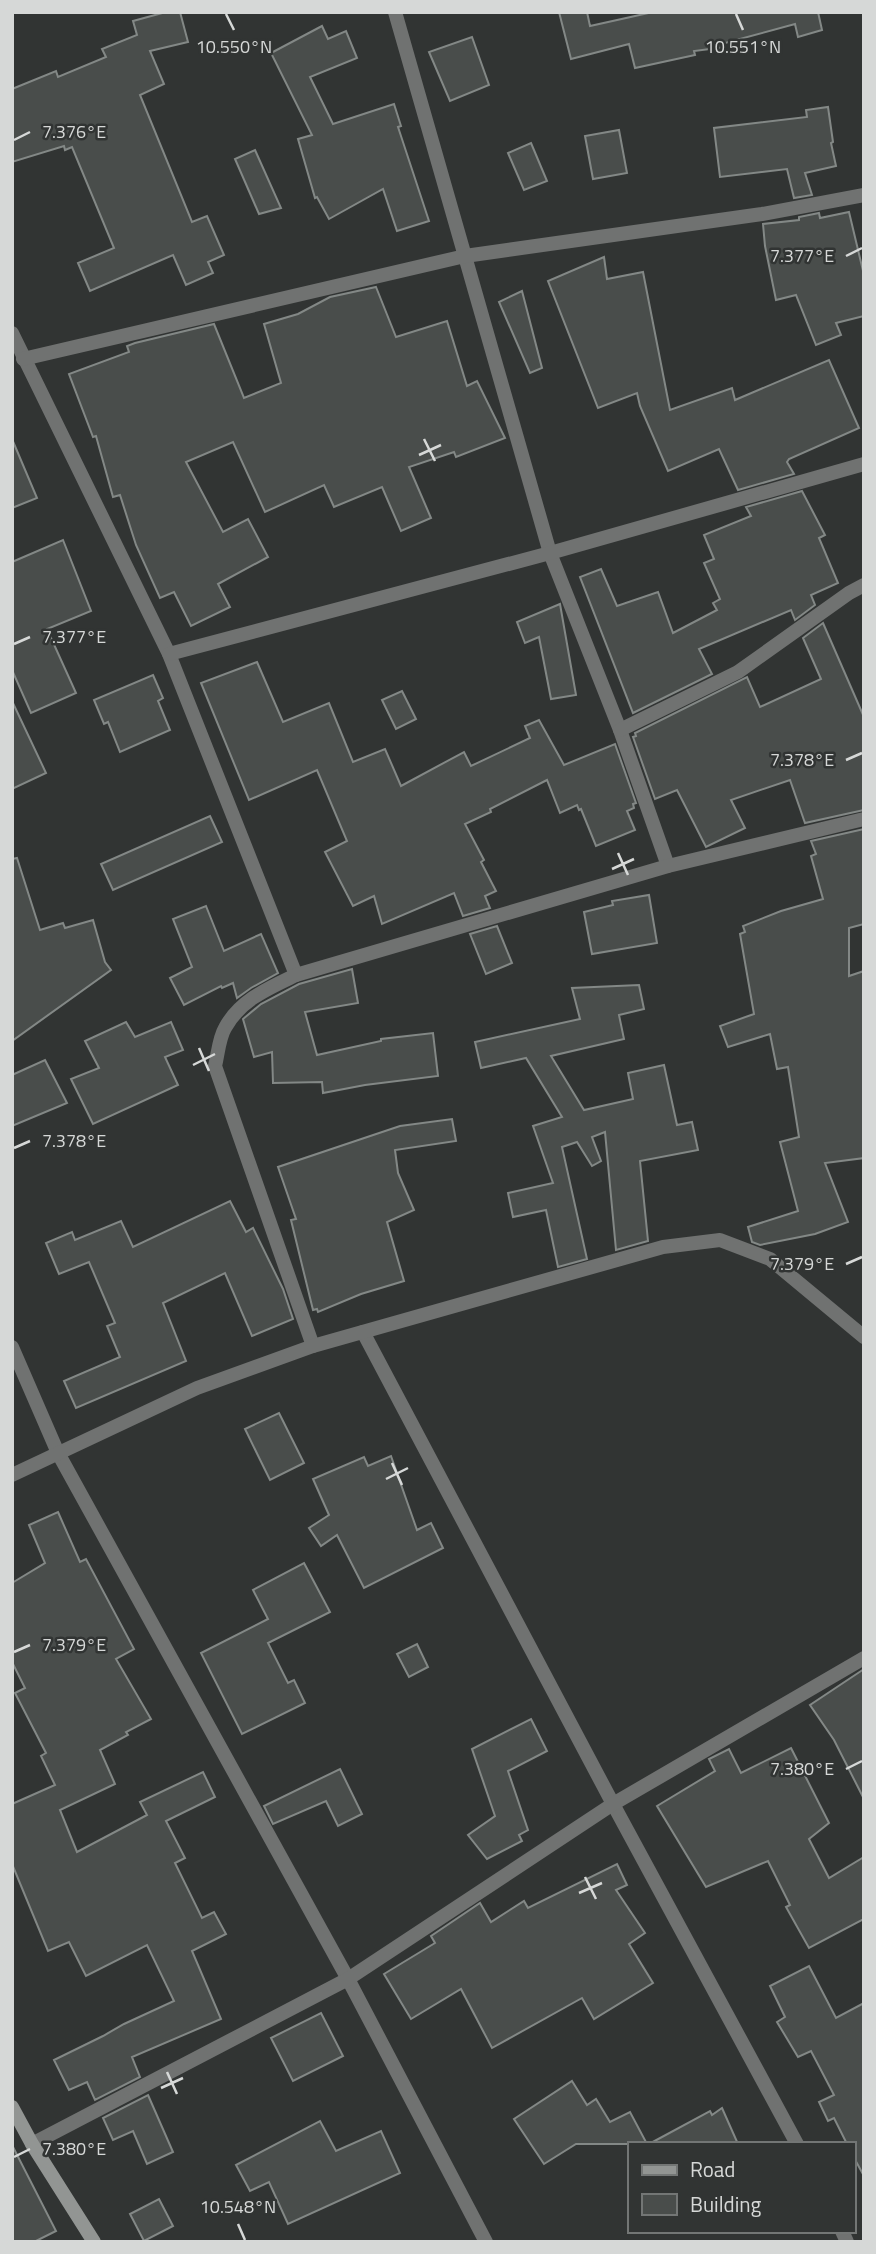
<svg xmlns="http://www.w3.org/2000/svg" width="876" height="2254" viewBox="0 0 876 2254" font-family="'Titillium Web',sans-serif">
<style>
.building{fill:#494d4b;stroke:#838886;stroke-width:2}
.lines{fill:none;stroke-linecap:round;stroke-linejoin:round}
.street{stroke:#707271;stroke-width:14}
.secondary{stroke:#929593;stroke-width:14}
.ticks{fill:none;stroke:#d6d8d7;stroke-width:2.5}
.ticks-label{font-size:18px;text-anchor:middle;fill:#d6d8d7;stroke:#313433;stroke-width:5;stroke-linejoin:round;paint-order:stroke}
</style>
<rect width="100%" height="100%" fill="#313433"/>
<g class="building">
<polygon points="166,12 180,12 188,42 150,51 164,84 140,95 192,222 207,216 224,255 208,262 213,273 186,285 173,255 90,291 78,263 114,248 72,147 65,150 64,146 12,162 12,89 56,71 58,77 106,57 102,49 137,35 133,21"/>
<polygon points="559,12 587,12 590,26 653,12 818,12 822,30 798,37 795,24 725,43 725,47 694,51 695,55 635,68 629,44 571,59"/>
<polygon points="322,26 328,39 346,31 357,58 310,77 333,124 394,104 401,126 398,127 429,221 397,231 383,189 329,219 317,197 315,198 298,139 312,135 271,53"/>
<polygon points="472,37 489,85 450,101 429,52"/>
<polygon points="828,107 833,142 831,143 836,166 805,173 812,195 794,198 787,169 720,177 714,128 807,117 806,110"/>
<polygon points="619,130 627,173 593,179 585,136"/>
<polygon points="531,143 547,181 524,190 508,153"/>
<polygon points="255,150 281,208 259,214 235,159"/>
<polygon points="849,212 864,275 864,316 836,323 841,335 816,345 796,295 776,300 765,246 763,224 799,220 799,217 819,213 820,218"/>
<polygon points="604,257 607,279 643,272 670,410 732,388 735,400 829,360 859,428 789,459 787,462 794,474 738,490 719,449 668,471 640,406 637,393 598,408 548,281"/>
<polygon points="376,287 396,337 447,321 467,386 477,381 505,438 456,457 454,452 409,467 431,518 401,531 382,487 334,507 324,485 265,512 233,442 186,462 223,532 248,519 268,557 218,584 230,607 191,626 174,592 160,598 136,545 120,495 113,497 96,436 93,437 69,374 129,352 127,346 135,343 214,324 244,398 281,383 264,324 298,314 330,297"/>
<polygon points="522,291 542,368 530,373 499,302"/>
<polygon points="12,439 37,498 12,508"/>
<polygon points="802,491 825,535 819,538 838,583 811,595 815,605 795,620 791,610 699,649 712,674 633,713 580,577 601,569 617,606 658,592 673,633 717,610 713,603 720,599 704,563 714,559 704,535 751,516 746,507"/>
<polygon points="63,540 91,611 47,629 76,693 31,713 12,670 12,562"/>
<polygon points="560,604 576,695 551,699 539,637 525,643 517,622"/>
<polygon points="823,623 864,717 864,810 805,823 790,780 731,800 745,828 706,847 677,790 655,799 633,737 636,736 635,733 747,677 760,707 821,679 803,638"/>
<polygon points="257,662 283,722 329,703 353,762 385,749 401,786 464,752 471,766 530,738 525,726 539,720 564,765 615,744 636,803 633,804 634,808 627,811 635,830 596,846 581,809 579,810 577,805 560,813 547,780 490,809 491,812 465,824 484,860 481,862 496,891 485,896 490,908 463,916 454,893 382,924 374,896 353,906 325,852 347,841 317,770 249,800 201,683"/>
<polygon points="153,675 163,698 158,701 170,730 120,752 108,722 104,724 94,700"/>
<polygon points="402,691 416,719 396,729 382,700"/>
<polygon points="12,701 46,773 12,789"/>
<polygon points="210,816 222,842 113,890 101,864"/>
<polygon points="864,829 864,924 849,928 849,976 864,971 864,1158 825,1163 848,1222 815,1234 760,1245 752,1242 748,1227 798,1211 780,1142 799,1137 788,1067 777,1069 770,1034 728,1047 720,1026 754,1014 740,934 745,932 743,926 781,911 823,899 811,856 816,854 811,841"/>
<polygon points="17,858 40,930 63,923 65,928 93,920 105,962 111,970 12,1041 12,859"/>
<polygon points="649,895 657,943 592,954 584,912 613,905 612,901"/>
<polygon points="206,906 224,951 261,934 278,973 251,988 237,998 233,983 222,988 221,986 184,1005 170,978 192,967 173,919"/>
<polygon points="497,926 512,963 486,974 470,934"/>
<polygon points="352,969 358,1003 305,1012 317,1055 381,1041 381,1039 433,1033 438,1076 365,1085 323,1093 322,1082 273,1083 272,1052 254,1057 243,1019 261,1004 299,984"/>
<polygon points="639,985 644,1009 619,1015 624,1039 551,1056 584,1110 633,1099 628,1073 664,1065 677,1125 692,1122 698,1150 640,1161 648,1241 616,1250 605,1132 592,1137 601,1161 592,1166 577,1142 562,1147 587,1259 558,1267 546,1210 513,1217 508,1193 553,1183 533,1126 562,1117 526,1058 481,1068 475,1042 580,1019 572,988"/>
<polygon points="126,1022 135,1037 171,1022 183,1050 165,1057 178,1085 93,1124 71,1079 99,1068 85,1041"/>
<polygon points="45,1060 67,1103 12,1126 12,1075"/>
<polygon points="452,1119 456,1141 395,1150 398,1173 414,1210 387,1222 404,1281 361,1294 318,1312 317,1309 313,1310 291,1220 296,1219 278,1167 400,1126"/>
<polygon points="230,1201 246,1232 253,1228 283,1289 293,1319 252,1336 225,1273 163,1303 186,1361 76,1408 64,1381 120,1357 107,1326 115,1323 89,1262 59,1274 46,1243 72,1232 75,1240 121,1221 133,1247"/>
<polygon points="279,1413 304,1463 270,1480 245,1429"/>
<polygon points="391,1456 417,1530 431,1523 443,1548 364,1588 337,1535 321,1546 309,1528 329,1515 313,1479 364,1457 368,1466"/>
<polygon points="58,1512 80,1562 86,1559 134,1649 116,1659 151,1719 126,1732 128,1735 100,1750 115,1784 60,1810 77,1852 147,1815 140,1802 203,1772 215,1797 166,1821 185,1858 175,1863 202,1918 214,1912 226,1934 192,1951 221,2019 132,2057 140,2077 95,2100 87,2082 69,2090 54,2060 103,2036 124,2024 174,2001 147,1945 86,1976 69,1942 48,1951 12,1864 12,1804 55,1785 41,1756 46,1753 15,1693 25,1688 12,1662 12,1583 45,1563 29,1525"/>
<polygon points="304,1563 330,1612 268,1643 288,1683 294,1680 305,1703 242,1734 201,1653 268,1619 253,1590"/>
<polygon points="417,1644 428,1667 409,1677 397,1654"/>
<polygon points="864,1669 864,1799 834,1740 810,1705"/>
<polygon points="531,1719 547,1751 508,1771 528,1830 519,1835 522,1841 487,1859 468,1835 495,1816 472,1749"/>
<polygon points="791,1748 829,1823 809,1839 829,1878 864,1857 864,1919 809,1948 786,1907 790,1905 768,1861 706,1887 657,1806 715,1771 709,1759 729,1749 741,1773"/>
<polygon points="340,1769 362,1814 338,1826 326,1801 273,1824 264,1806"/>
<polygon points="617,1864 627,1885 616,1890 645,1933 629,1944 653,1983 594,2019 582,1998 492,2048 461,1989 411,2019 384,1974 435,1943 431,1936 480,1903 491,1922 524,1901 528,1908"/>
<polygon points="809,1966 836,2018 864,2003 864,2176 853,2156 853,2144 847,2144 834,2118 828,2121 819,2102 834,2095 811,2051 798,2057 777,2022 785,2017 770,1986"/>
<polygon points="321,2013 343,2056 293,2081 271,2038"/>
<polygon points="572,2081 587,2105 596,2099 610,2122 630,2112 647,2144 576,2144 544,2164 514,2119"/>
<polygon points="148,2095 173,2152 147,2164 133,2131 113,2140 103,2118"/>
<polygon points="722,2108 738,2144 649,2144 710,2111 712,2115"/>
<polygon points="320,2121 336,2151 381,2131 400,2173 288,2224 269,2182 250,2191 236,2165"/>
<polygon points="12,2145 56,2231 34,2242 12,2242"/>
<polygon points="159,2199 173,2226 144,2241 130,2214"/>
</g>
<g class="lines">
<g class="street">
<polyline points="395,12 550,553 620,730 668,866"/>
<polyline points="12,333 169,654 296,975"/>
<polyline points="23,359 465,256 762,214 864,195"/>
<polyline points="169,654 550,553 864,464"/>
<polyline points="620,730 738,672 849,593 864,585"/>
<polyline points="363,1332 613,1804 797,2144"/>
<path d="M313 1346 215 1066C218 1054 219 1038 225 1028 240 1000 269 988 296 975L668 866 864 819"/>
<polyline points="12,1347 58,1453 348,1979 486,2242"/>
<polyline points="12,1475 197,1388 313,1346 663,1247 720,1240 770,1259 864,1337"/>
<polyline points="32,2144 348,1979 613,1804 864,1658"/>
<polyline points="842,2231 847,2242"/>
</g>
<polyline class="secondary" points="12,2107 32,2144 94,2242"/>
</g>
<path class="ticks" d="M226 14 234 30M736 14 743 30M14 140 30 132M846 256 862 248M424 439 435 461M419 455 441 445M14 644 30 637M846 760 862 753M618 853 628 875M612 869 634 859M199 1048 209 1071M193 1065 215 1054M14 1148 30 1141M846 1264 862 1257M392 1463 402 1485M386 1479 408 1468M14 1652 30 1645M846 1769 862 1761M585 1877 596 1899M579 1893 602 1883M167 2072 177 2094M161 2088 183 2078M14 2157 30 2149M238 2224 245 2240"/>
<g class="ticks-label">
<text x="234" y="53">10.550°N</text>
<text x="743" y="53">10.551°N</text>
<text x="74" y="138">7.376°E</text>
<text x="802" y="262">7.377°E</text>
<text x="74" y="643">7.377°E</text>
<text x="802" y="766">7.378°E</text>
<text x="74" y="1147">7.378°E</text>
<text x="802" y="1270">7.379°E</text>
<text x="74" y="1651">7.379°E</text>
<text x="802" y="1775">7.380°E</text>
<text x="74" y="2155">7.380°E</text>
<text x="238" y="2213">10.548°N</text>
</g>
<rect width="876" height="2254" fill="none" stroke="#d6d8d7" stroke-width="28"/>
<rect x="628" y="2142" width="228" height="91" fill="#313433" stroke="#737675" stroke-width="2"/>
<rect x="642" y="2165" width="35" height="10" fill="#929593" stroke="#737675" stroke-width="2"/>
<text x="690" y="2177" font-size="21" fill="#d6d8d7">Road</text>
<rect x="642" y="2194" width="35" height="21" fill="#494d4b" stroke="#737675" stroke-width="2"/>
<text x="690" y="2212" font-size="21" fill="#d6d8d7">Building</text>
</svg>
